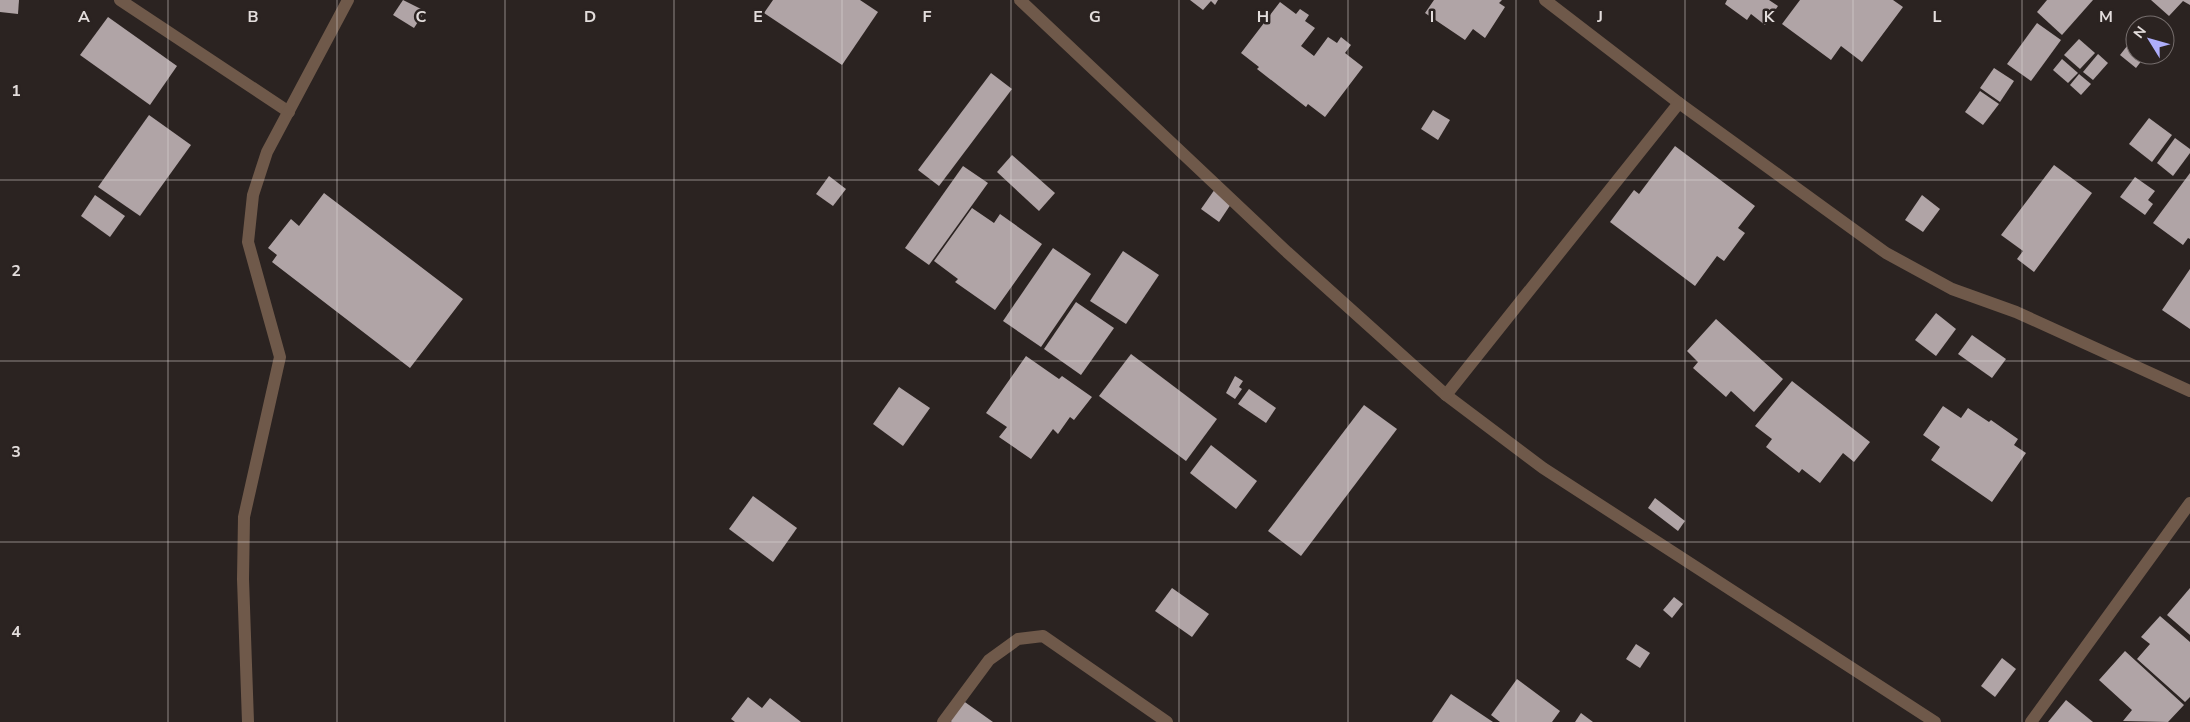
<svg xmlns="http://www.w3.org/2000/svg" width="2190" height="722" viewBox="0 0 2190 722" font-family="'Nunito Sans',sans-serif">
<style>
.building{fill:#b0a4a6}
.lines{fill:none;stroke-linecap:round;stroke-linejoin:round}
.minor{stroke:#6f594a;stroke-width:12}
.grid{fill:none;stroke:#e3dddc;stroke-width:1;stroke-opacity:0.55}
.grid-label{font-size:16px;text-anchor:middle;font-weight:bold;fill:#e3dddc;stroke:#2b2321;stroke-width:5;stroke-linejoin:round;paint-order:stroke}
</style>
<rect width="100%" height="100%" fill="#2b2321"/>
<g class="building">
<polygon points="0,0 19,0 18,14 0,12"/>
<polygon points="403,0 425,11 414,28 393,15"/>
<polygon points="773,0 860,0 878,12 842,65 764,13"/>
<polygon points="1190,0 1218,0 1215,5 1211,1 1203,10"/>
<polygon points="1434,0 1502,0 1499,3 1505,7 1485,38 1473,29 1465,40 1425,13"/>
<polygon points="1727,0 1769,0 1778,6 1765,25 1751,14 1747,20 1725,4"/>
<polygon points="1800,0 1893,0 1903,7 1862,62 1841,46 1831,60 1782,24"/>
<polygon points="2047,0 2093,0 2062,35 2037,12"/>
<polygon points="2151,0 2190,0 2190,5 2183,1 2169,16"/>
<polygon points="1280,2 1296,14 1300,9 1309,15 1305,21 1315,28 1301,46 1314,56 1328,37 1337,43 1341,37 1351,45 1345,53 1363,67 1325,117 1308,104 1306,107 1257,69 1259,67 1241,53"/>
<polygon points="108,17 177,66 150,105 80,55"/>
<polygon points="2037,23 2061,40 2031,81 2007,64"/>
<polygon points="2135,36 2135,55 2146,55 2136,68 2120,55"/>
<polygon points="2079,39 2095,53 2080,69 2064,55"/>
<polygon points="2098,54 2108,63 2093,80 2083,72"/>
<polygon points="2062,59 2078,73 2068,83 2053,70"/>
<polygon points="1994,68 2014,81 2000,102 1980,88"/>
<polygon points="991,73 1012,89 939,186 918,170"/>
<polygon points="2079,74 2091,84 2081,95 2070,85"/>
<polygon points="1980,91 1999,104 1983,125 1965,112"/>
<polygon points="1433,110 1450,120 1438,140 1421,129"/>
<polygon points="149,115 191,145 140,216 98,187"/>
<polygon points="2149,118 2172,135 2152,162 2129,144"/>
<polygon points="2175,138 2190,149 2190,153 2173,176 2157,163"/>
<polygon points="1675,146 1755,206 1738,228 1745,233 1724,261 1717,256 1695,286 1610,222 1634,190 1639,194"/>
<polygon points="1012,155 1055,193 1039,211 997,172"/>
<polygon points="2054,165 2092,193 2034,272 2017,259 2023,251 2001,235"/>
<polygon points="963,166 988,183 929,265 905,248"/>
<polygon points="2190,173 2190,239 2188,238 2183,245 2153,223"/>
<polygon points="829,176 846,189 833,206 816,194"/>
<polygon points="2135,177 2155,191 2148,200 2153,204 2145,215 2120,197"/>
<polygon points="1215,189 1233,201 1219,222 1201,209"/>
<polygon points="324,193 463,299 410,368 272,262 277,255 268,248 291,219 299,226"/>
<polygon points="95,195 125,216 110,237 81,216"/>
<polygon points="1922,195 1940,209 1923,232 1905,220"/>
<polygon points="972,208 994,223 1000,214 1042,244 995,310 955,282 958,279 934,261"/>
<polygon points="1053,248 1091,274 1041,347 1003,321"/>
<polygon points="1123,251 1159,275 1126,324 1090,301"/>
<polygon points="2190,269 2190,329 2162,310"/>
<polygon points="1076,302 1114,328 1081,375 1044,349"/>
<polygon points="1936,313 1956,329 1936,356 1915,340"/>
<polygon points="1716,319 1783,379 1754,412 1731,391 1726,397 1693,368 1698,362 1687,351"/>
<polygon points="1972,335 2006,359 1992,378 1958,354"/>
<polygon points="1131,354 1217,419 1186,461 1099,396"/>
<polygon points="1026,356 1059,379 1062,376 1092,397 1074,420 1070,417 1058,434 1053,429 1031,459 999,437 1007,427 986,413"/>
<polygon points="1235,376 1243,381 1239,387 1242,389 1235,399 1226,393"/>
<polygon points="1792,381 1870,442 1854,462 1843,453 1820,483 1802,469 1799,473 1766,447 1772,439 1755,426"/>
<polygon points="899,387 930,408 903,446 873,424"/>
<polygon points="1249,389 1276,408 1266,423 1238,404"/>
<polygon points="1364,405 1397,429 1301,556 1268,531"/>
<polygon points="1943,406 1961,418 1968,408 1989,422 1991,420 2018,439 2014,445 2026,453 1992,502 1931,460 1940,447 1923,435"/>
<polygon points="1211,445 1257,481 1236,509 1190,473"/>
<polygon points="753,496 797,528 773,562 729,529"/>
<polygon points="1655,498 1685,521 1678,531 1648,508"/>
<polygon points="1172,588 1209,614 1192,637 1155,611"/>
<polygon points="2190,588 2190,635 2167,615"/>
<polygon points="1674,597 1683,604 1672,618 1663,610"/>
<polygon points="2160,616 2190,642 2190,697 2185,702 2137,659 2150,644 2141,637"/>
<polygon points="1636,644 1650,653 1640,668 1626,659"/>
<polygon points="2125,651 2184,705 2168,722 2123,721 2132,710 2099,680"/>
<polygon points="2002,658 2016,669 1995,697 1981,686"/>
<polygon points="1517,679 1560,711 1552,722 1500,722 1491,715"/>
<polygon points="1451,694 1493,722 1432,722"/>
<polygon points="748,697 762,708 770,698 801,722 735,722 731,719"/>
<polygon points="962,700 993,722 952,722 948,720"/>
<polygon points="2066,700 2093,722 2048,722"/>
<polygon points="1581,713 1593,722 1575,722"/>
</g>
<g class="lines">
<g class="minor">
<polyline points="120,0 289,112"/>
<polyline points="1020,0 1287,252 1446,395 1543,468 1935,722"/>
<polyline points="1545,0 1679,103 1886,253 1952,289 2016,312 2190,391"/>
<polyline points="1446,395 1679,103"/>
<polyline points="248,722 243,579 244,517 280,357 248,242 253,195 267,152 348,0"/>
<polyline points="943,722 989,660 1018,639 1043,636 1167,722"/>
<polyline points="2031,722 2190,503"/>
</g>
</g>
<path class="grid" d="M168 0V722M337 0V722M505 0V722M674 0V722M842 0V722M1011 0V722M1179 0V722M1348 0V722M1516 0V722M1685 0V722M1853 0V722M2022 0V722M0 180H2190M0 361H2190M0 542H2190"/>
<g class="grid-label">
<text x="84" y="22">A</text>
<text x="253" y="22">B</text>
<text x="421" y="22">C</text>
<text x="590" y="22">D</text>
<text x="758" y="22">E</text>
<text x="927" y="22">F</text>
<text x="1095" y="22">G</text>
<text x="1263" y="22">H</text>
<text x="1432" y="22">I</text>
<text x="1600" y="22">J</text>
<text x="1769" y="22">K</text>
<text x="1937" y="22">L</text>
<text x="2106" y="22">M</text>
<text x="16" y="96">1</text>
<text x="16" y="276">2</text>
<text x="16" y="457">3</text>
<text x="16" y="637">4</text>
</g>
<g transform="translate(2150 40) rotate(307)"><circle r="24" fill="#2b2321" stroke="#756d6c"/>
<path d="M0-4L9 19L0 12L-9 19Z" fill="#aeaefb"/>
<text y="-8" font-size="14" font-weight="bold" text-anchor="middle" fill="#e3dddc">N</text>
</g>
</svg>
